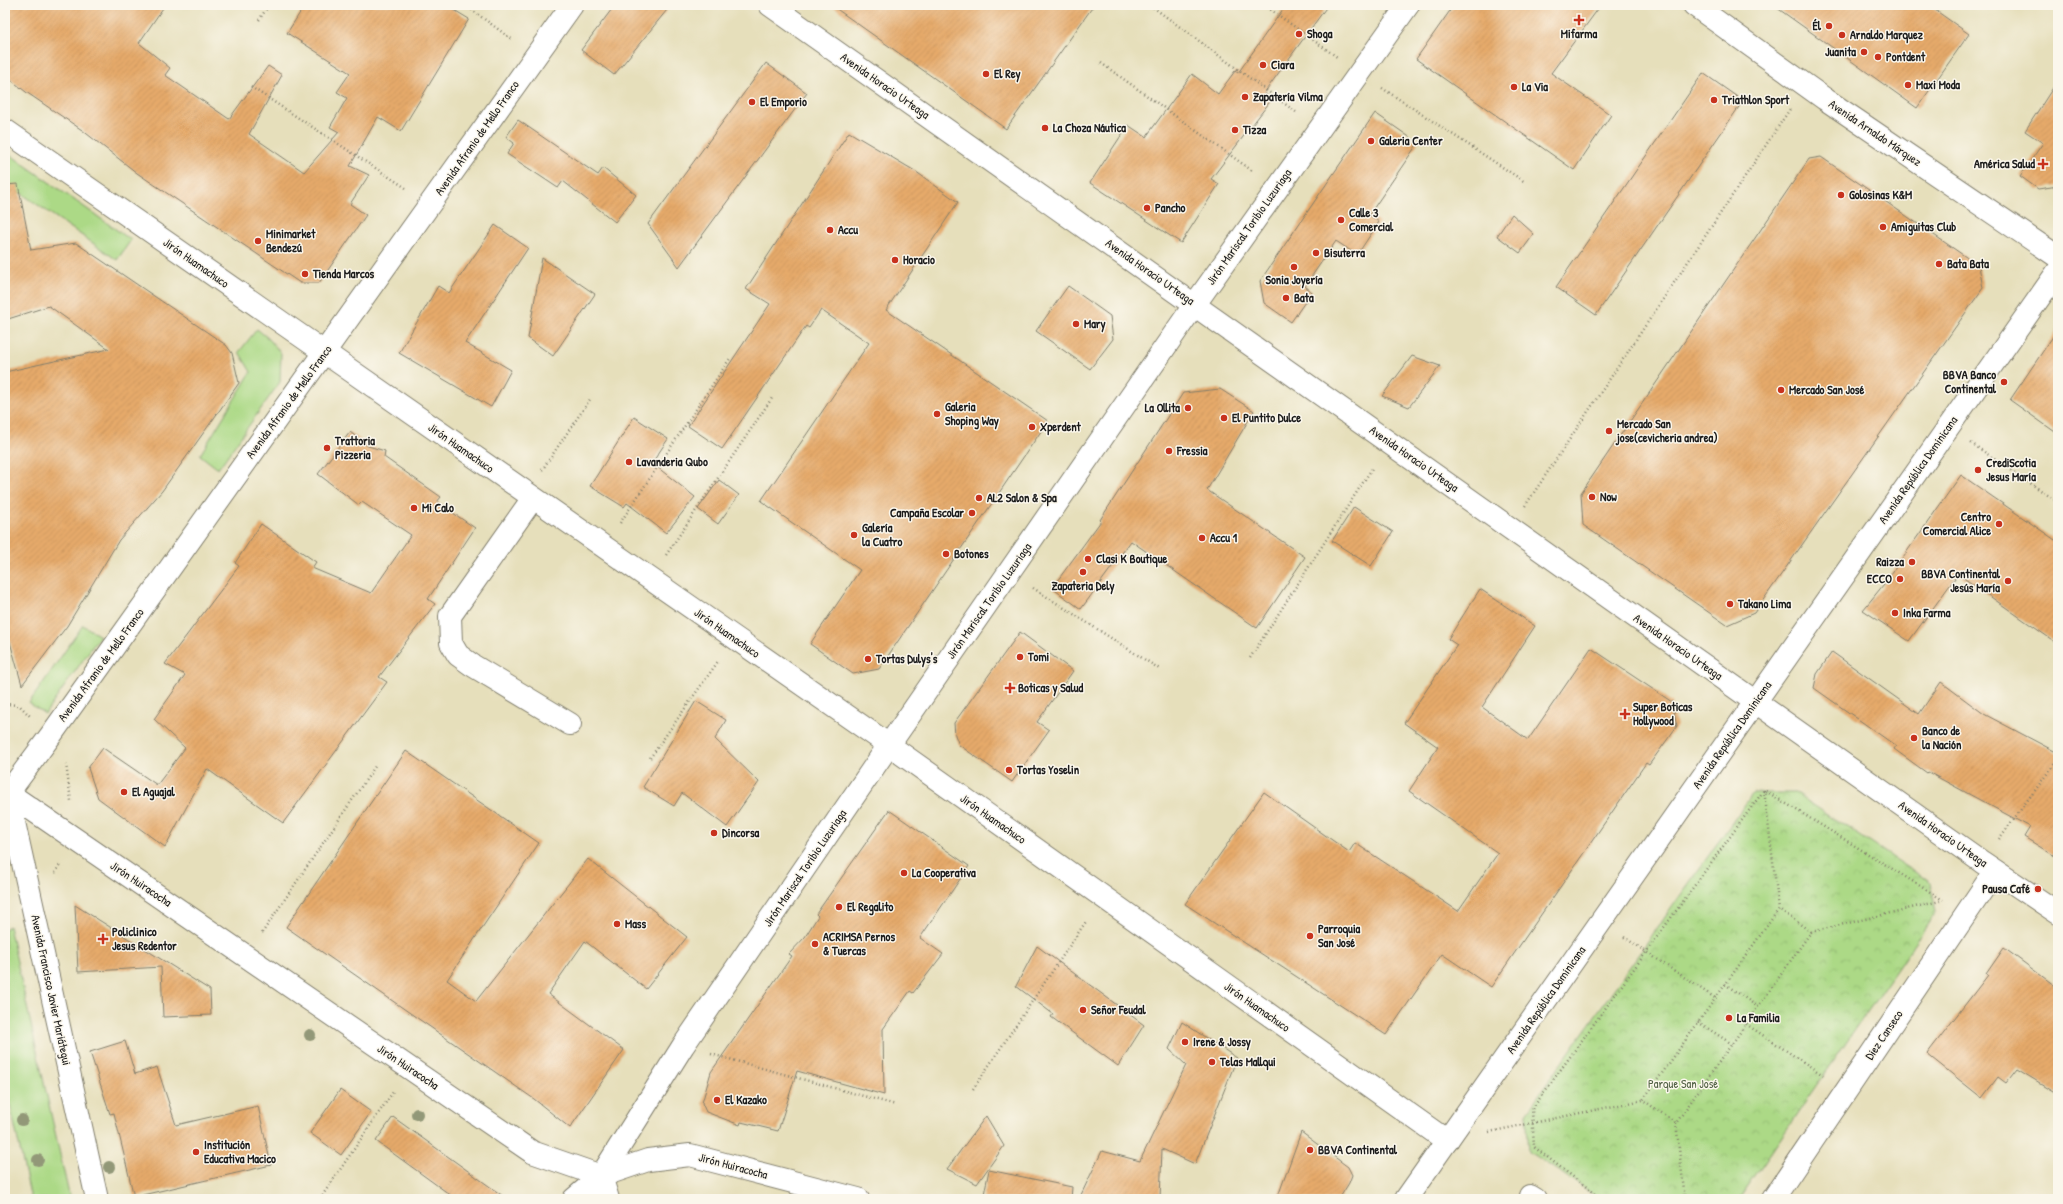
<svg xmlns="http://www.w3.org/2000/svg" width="2063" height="1204" viewBox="0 0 2063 1204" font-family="'Patrick Hand',sans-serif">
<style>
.grass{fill:#acd986;stroke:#647a51}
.park{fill:url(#park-crowns);stroke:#647a51}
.building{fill:url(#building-hatch)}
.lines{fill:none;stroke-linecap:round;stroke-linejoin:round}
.minor-casing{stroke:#817e6c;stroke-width:24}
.path{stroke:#817e6c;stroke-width:2.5;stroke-dasharray:1 3;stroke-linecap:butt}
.minor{stroke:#fff;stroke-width:22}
.tree{fill:#929878}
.poi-dot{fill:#c8321e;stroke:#fbf7ec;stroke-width:1.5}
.labels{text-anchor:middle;stroke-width:3;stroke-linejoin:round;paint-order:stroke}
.poi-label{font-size:12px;font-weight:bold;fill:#1c1c1c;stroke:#fbf7ec;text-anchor:start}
.street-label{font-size:12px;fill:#1c1c1c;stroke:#fbf7ec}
.park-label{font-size:12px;fill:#4e5e41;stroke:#fbf7ec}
</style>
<defs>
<pattern id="park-crowns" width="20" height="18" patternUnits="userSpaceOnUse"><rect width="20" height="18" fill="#acd986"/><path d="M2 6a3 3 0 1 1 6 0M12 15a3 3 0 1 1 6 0" fill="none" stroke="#93ba73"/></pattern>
<pattern id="building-hatch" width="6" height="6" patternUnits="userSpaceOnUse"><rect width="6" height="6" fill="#e6aa6b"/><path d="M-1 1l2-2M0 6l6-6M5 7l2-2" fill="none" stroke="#c5925c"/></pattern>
</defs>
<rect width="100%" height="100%" fill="#fbf7ec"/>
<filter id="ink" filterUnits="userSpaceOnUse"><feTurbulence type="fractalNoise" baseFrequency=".025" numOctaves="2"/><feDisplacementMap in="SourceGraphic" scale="8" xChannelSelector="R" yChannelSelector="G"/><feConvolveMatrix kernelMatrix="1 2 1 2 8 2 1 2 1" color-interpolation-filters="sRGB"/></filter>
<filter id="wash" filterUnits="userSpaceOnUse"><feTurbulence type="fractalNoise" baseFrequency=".012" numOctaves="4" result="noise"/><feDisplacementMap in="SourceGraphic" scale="16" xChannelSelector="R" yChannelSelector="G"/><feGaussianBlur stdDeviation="0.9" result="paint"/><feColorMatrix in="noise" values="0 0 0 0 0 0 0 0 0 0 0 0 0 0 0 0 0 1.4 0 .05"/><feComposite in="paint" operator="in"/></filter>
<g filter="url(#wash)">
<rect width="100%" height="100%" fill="#e6dfbb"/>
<g class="grass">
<polygon points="5,151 131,240 117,260 5,182"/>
<polygon points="257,329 269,339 281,353 280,382 218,469 200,455 251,372 239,352"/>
<polygon points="83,625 100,636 45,714 29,703"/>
<polygon points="9,926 70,1199 31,1199 5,1082 5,929"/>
</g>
<polygon class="park" points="1753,793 1795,793 1930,882 1936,912 1739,1199 1601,1199 1529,1152 1526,1113"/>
<g id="blocks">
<g class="building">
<polygon points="5,5 165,5 139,43 170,68 165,75 229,119 268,66 282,75 249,134 304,172 339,132 330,127 347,98 337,92 350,73 287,33 305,5 446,5 469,19 401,131 378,117 350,166 369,175 350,204 366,215 319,283 300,283 137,173 82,130 26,92 5,75"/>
<polygon points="615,5 671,5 614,75 581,50"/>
<polygon points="831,5 1094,5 1006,129"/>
<polygon points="1286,5 1328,5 1264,93 1272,99 1211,179 1219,184 1181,243 1090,183 1128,125 1146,137 1192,74 1218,94 1235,71 1238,73"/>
<polygon points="1454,5 1601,5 1551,73 1611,115 1574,170 1416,59"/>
<polygon points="1773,5 1928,5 1969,34 1917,108"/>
<polygon points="766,63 807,93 679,267 648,224"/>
<polygon points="1703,73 1743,101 1596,315 1556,287"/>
<polygon points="2058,80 2058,186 2038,189 2020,176 2043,143 2025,131"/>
<polygon points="1375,113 1418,143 1369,215 1379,222 1357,255 1336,241 1305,286 1312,292 1291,322 1264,303 1260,281"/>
<polygon points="518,120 598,175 603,168 636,195 615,222 563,181 558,188 507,154 514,143 506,137"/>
<polygon points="849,132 915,171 958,202 886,310 1048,421 879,669 853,674 810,644 860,570 761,501 869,343 821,310 809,328 806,326 722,449 688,426 770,304 746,289"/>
<polygon points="1821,157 1979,266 1983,288 1754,613 1727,625 1583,525 1581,493 1809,159"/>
<polygon points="18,184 31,250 76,243 226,345 232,353 239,383 162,491 119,540 67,626 22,685 5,624 5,372 109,349 49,306 5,320 5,185"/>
<polygon points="1512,214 1534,234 1520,253 1497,236"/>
<polygon points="495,225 528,248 465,343 511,370 491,407 399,353 438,286 449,293"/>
<polygon points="542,258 595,294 553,356 528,338"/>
<polygon points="1068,286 1110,316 1113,339 1090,369 1036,331"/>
<polygon points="2058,329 2058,434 2010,400"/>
<polygon points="1412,356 1440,366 1409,407 1382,396"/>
<polygon points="1220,389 1254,411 1207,490 1305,557 1257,628 1131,541 1081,609 1052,588 1101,521 1100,520 1183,393"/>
<polygon points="634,417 668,439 652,463 695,497 666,533 627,503 624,507 590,486"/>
<polygon points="350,432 368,446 385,451 384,457 441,497 437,502 475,528 428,599 435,604 379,677 387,682 283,823 207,769 165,847 98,798 88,768 103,748 157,785 185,748 154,719 185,675 165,664 239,566 235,563 261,524 316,562 312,568 371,593 411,535 362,502 359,505 318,474"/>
<polygon points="1961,475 2058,542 2058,644 1958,574 1909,641 1863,610 1884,584"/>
<polygon points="719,480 739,495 718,524 698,509"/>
<polygon points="1354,507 1393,532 1371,566 1332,541"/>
<polygon points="1480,589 1535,626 1482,707 1528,740 1591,648 1672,702 1677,726 1649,765 1646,763 1491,987 1442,954 1386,1035 1185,904 1264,792 1349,852 1355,843 1458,911 1498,853 1409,791 1438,747 1404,723 1457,645 1448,639"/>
<polygon points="1020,632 1073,671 1037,722 1049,730 1012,782 959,745 955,735 954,723"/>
<polygon points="1832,652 1919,714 1941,682 1984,714 2058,753 2058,858 2024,837 2030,827 1928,772 1927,773 1894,749 1896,746 1814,688 1817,674"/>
<polygon points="696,701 726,720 715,739 759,782 727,827 682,793 674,806 643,787"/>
<polygon points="406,751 539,843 447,980 476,1001 588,859 687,937 646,989 585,941 548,994 624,1050 570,1128 534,1099 286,927"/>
<polygon points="889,810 969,866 920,938 943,954 913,993 910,991 883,1029 884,1095 797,1071 778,1131 741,1122 740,1125 706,1112 702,1103 711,1072 792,956 789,954 805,937 818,916 816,914"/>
<polygon points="75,905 210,990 211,1015 163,1017 161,967 78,972"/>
<polygon points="1037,946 1144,1025 1118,1066 1051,1017 1053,1014 1016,986"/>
<polygon points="2004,948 2058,988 2058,1094 2017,1069 2006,1083 1998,1077 1982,1098 1927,1054 1988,975 1986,974"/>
<polygon points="1182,1022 1237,1058 1195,1164 1162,1149 1160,1199 1079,1199 1102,1151 1140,1161 1186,1065 1169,1049"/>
<polygon points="125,1041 135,1074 157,1067 176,1125 258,1106 271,1165 134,1197 114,1113 110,1114 90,1052"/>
<polygon points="340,1090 371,1112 341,1155 310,1133"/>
<polygon points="986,1116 1004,1146 977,1184 947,1169"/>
<polygon points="393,1117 507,1199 456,1199 376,1141"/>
<polygon points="1301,1132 1348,1167 1352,1175 1349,1183 1339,1199 1277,1199"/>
<polygon points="989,1170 1072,1187 1071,1199 983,1199"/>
</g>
</g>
</g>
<g filter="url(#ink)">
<use href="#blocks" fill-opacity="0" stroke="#817e6c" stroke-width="1"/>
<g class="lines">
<defs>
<g id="minor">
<polyline points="770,5 1982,862 2058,913"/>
<polyline points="1694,5 1825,99 2058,257"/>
<polyline points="5,130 889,745 1447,1141"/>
<polyline points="533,498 450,616 451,643 458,655 472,665 570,724"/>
<polyline points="6,786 97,1199"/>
<polyline points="5,791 532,1152 601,1176 648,1160 690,1155 858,1199"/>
<polyline points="5,797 51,735 572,5"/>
<polyline points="601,1176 608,1199"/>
<polyline points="1530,1196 1535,1199"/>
<polyline points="574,1199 601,1176 683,1046 889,745 1195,304 1408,5"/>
<polyline points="1406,1199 2058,271"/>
<polyline points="1773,1199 1995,871"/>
</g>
</defs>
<use href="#minor" class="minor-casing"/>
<g class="path">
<polyline points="465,5 513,40"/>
<polyline points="1150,5 1296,112"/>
<polyline points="1264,5 1337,57"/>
<polyline points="259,20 269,5"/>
<polyline points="1101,63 1254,172"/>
<polyline points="251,87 406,188"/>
<polyline points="1382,88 1525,182"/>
<polyline points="1971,443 2058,502"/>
<polyline points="542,470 591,398"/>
<polyline points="1525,506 1790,109"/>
<polyline points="620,523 731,357"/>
<polyline points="666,555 772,398"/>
<polyline points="1033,588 1161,670"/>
<polyline points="1250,658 1373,467"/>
<polyline points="5,704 19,705 30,716"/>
<polyline points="650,758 719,660"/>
<polyline points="66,764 71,801"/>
<polyline points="1764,790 1779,909"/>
<polyline points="1999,839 2058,759"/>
<polyline points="55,873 61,863"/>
<polyline points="1811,932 1779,909 1643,1100 1676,1123 1811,932 1940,901"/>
<polyline points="262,933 376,765"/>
<polyline points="1624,937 1715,998"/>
<polyline points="1725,984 1758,1007"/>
<polyline points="1698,1022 1732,1044"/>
<polyline points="1746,1024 1823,1075"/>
<polyline points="711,1054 896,1105"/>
<polyline points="973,1089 1087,920"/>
<polyline points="1676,1123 1685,1199"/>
<polyline points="1489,1132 1643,1100"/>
<polyline points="320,1199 393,1092"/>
<polyline points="1602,1199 1534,1147 1532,1109 1764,790 1943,900"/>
</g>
<use href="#minor" class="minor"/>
</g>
<g class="tree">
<circle cx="310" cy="1035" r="6"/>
<circle cx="417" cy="1114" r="6"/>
<circle cx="22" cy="1120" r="6"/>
<circle cx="38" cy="1160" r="6"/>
<circle cx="109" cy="1167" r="6"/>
</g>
</g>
<g class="poi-dot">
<path d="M1577 14h4v4h4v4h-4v4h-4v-4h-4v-4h4z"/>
<circle cx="1829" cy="26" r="4"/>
<circle cx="1299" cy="34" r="4"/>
<circle cx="1842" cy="35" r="4"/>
<circle cx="1864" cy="52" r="4"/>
<circle cx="1878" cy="57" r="4"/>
<circle cx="1263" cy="65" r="4"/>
<circle cx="986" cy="74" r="4"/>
<circle cx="1908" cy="85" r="4"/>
<circle cx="1514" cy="87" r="4"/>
<circle cx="1245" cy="97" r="4"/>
<circle cx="1714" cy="100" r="4"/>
<circle cx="752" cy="102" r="4"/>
<circle cx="1045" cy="128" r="4"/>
<circle cx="1235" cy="130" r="4"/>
<circle cx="1371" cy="141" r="4"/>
<path d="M2041 158h4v4h4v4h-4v4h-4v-4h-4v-4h4z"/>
<circle cx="1841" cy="195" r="4"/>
<circle cx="1147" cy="208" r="4"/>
<circle cx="1341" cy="220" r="4"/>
<circle cx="1883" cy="227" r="4"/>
<circle cx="830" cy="230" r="4"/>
<circle cx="258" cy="241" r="4"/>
<circle cx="1316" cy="253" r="4"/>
<circle cx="895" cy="260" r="4"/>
<circle cx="1939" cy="264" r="4"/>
<circle cx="1294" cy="267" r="4"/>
<circle cx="305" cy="274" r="4"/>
<circle cx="1286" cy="298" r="4"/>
<circle cx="1076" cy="324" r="4"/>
<circle cx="2004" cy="382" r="4"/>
<circle cx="1781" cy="390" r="4"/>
<circle cx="1188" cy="408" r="4"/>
<circle cx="937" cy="414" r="4"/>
<circle cx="1224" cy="418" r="4"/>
<circle cx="1032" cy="427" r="4"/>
<circle cx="1609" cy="431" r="4"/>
<circle cx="327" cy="448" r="4"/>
<circle cx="1169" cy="451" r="4"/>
<circle cx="629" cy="462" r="4"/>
<circle cx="1978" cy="470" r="4"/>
<circle cx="1592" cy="497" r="4"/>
<circle cx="979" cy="498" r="4"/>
<circle cx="414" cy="508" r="4"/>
<circle cx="972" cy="513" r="4"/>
<circle cx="1999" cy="524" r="4"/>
<circle cx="854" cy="535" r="4"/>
<circle cx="1202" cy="538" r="4"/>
<circle cx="946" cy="554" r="4"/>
<circle cx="1088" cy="559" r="4"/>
<circle cx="1912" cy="562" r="4"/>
<circle cx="1083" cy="572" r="4"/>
<circle cx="1900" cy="579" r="4"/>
<circle cx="2008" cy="581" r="4"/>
<circle cx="1730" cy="604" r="4"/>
<circle cx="1895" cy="613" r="4"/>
<circle cx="1020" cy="657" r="4"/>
<circle cx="868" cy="659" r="4"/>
<path d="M1008 682h4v4h4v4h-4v4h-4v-4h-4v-4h4z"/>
<path d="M1623 708h4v4h4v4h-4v4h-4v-4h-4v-4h4z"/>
<circle cx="1914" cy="738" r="4"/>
<circle cx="1009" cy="770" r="4"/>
<circle cx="124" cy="792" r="4"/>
<circle cx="714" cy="833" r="4"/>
<circle cx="904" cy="873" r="4"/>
<circle cx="2038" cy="889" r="4"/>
<circle cx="839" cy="907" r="4"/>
<circle cx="617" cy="924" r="4"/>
<circle cx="1310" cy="936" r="4"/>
<path d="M101 933h4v4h4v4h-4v4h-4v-4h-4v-4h4z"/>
<circle cx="815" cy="944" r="4"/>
<circle cx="1083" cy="1010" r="4"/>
<circle cx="1729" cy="1018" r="4"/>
<circle cx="1185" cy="1042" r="4"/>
<circle cx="1212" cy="1062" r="4"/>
<circle cx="717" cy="1100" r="4"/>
<circle cx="1310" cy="1150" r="4"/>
<circle cx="196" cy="1152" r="4"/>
</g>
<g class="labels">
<g class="poi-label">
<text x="1821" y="30" text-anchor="end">Él</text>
<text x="1307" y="38">Shoga</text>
<text x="1579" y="38" text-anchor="middle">Mifarma</text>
<text x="1850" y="39">Arnaldo Marquez</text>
<text x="1856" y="56" text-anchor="end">Juanita</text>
<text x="1886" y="61">Pontdent</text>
<text x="1271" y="69">Ciara</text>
<text x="994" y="78">El Rey</text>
<text x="1916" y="89">Maxi Moda</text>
<text x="1522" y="91">La Via</text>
<text x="1253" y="101">Zapatería Vilma</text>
<text x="1722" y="104">Triathlon Sport</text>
<text x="760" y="106">El Emporio</text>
<text x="1053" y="132">La Choza Náutica</text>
<text x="1243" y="134">Tizza</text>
<text x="1379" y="145">Galeria Center</text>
<text x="2035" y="168" text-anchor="end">América Salud</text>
<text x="1849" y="199">Golosinas K&amp;M</text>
<text x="1155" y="212">Pancho</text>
<text x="1349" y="217">Calle 3<tspan x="1349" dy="14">Comercial</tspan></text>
<text x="1891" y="231">Amiguitas Club</text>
<text x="838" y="234">Accu</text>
<text x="266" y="238">Minimarket<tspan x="266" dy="14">Bendezú</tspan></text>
<text x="1324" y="257">Bisuterra</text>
<text x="903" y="264">Horacio</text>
<text x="1947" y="268">Bata Bata</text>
<text x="313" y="278">Tienda Marcos</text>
<text x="1294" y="284" text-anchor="middle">Sonia Joyería</text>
<text x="1294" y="302">Bata</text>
<text x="1084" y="328">Mary</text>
<text x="1996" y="379" text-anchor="end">BBVA Banco<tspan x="1996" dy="14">Continental</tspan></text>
<text x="1789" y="394">Mercado San José</text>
<text x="945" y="411">Galeria<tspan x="945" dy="14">Shoping Way</tspan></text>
<text x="1180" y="412" text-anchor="end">La Ollita</text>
<text x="1232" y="422">El Puntito Dulce</text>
<text x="1617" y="428">Mercado San<tspan x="1617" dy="14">jose(cevicheria andrea)</tspan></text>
<text x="1040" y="431">Xperdent</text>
<text x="335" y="445">Trattoria<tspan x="335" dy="14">Pizzeria</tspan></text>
<text x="1177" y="455">Fressia</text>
<text x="637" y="466">Lavanderia Qubo</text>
<text x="1986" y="467">CrediScotia<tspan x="1986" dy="14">Jesus María</tspan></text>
<text x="1600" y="501">Now</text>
<text x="987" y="502">AL2 Salon &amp; Spa</text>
<text x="422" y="512">Mi Calo</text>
<text x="964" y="517" text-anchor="end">Campaña Escolar</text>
<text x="1991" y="521" text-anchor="end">Centro<tspan x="1991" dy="14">Comercial Alice</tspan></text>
<text x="862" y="532">Galería<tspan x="862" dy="14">la Cuatro</tspan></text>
<text x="1210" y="542">Accu 1</text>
<text x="954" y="558">Botones</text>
<text x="1096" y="563">Clasi K Boutique</text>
<text x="1904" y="566" text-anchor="end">Raizza</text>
<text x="2000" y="578" text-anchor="end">BBVA Continental<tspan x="2000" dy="14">Jesús María</tspan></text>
<text x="1892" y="583" text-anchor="end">ECCO</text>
<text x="1083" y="590" text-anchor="middle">Zapateria Dely</text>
<text x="1738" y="608">Takano Lima</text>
<text x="1903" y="617">Inka Farma</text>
<text x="1028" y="661">Tomi</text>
<text x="876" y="663">Tortas Dulys's</text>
<text x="1018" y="692">Boticas y Salud</text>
<text x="1633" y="711">Super Boticas<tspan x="1633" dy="14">Hollywood</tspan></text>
<text x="1922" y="735">Banco de<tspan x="1922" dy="14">la Nación</tspan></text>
<text x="1017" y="774">Tortas Yoselin</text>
<text x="132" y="796">El Aguajal</text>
<text x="722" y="837">Dincorsa</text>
<text x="912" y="877">La Cooperativa</text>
<text x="2030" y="893" text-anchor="end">Pausa Café</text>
<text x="847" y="911">El Regalito</text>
<text x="625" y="928">Mass</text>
<text x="1318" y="933">Parroquia<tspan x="1318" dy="14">San José</tspan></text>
<text x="112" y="936">Policlinico<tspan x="112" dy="14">Jesus Redentor</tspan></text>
<text x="823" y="941">ACRIMSA Pernos<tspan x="823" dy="14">&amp; Tuercas</tspan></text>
<text x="1091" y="1014">Señor Feudal</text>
<text x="1737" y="1022">La Familia</text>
<text x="1193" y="1046">Irene &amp; Jossy</text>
<text x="1220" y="1066">Telas Mallqui</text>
<text x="725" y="1104">El Kazako</text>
<text x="204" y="1149">Institución<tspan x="204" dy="14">Educativa Macico</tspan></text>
<text x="1318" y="1154">BBVA Continental</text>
</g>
<g class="street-label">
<text transform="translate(885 86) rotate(35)" y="4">Avenida Horacio Urteaga</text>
<text transform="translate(1875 133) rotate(34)" y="4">Avenida Arnaldo Márquez</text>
<text transform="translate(477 138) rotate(-55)" y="4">Avenida Afranio de Mello Franco</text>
<text transform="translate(1249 227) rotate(-55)" y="4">Jirón Mariscal Toribio Luzuriaga</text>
<text transform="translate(196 263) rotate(35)" y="4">Jirón Huamachuco</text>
<text transform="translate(1150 272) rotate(35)" y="4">Avenida Horacio Urteaga</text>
<text transform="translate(289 402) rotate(-54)" y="4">Avenida Afranio de Mello Franco</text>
<text transform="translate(461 448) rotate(35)" y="4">Jirón Huamachuco</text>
<text transform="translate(1414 459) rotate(35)" y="4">Avenida Horacio Urteaga</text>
<text transform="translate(1918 470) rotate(-55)" y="4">Avenida República Dominicana</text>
<text transform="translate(989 601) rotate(-55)" y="4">Jirón Mariscal Toribio Luzuriaga</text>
<text transform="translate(727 633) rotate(35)" y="4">Jirón Huamachuco</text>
<text transform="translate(1678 647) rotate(35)" y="4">Avenida Horacio Urteaga</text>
<text transform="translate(101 665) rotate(-54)" y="4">Avenida Afranio de Mello Franco</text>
<text transform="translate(1732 735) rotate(-55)" y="4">Avenida República Dominicana</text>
<text transform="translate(993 819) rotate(35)" y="4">Jirón Huamachuco</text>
<text transform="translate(1943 834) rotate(35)" y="4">Avenida Horacio Urteaga</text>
<text transform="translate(805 868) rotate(-56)" y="4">Jirón Mariscal Toribio Luzuriaga</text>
<text transform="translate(141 884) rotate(34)" y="4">Jirón Huiracocha</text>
<text transform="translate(51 990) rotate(78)" y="4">Avenida Francisco Javier Mariátegui</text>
<text transform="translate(1546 1000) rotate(-55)" y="4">Avenida República Dominicana</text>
<text transform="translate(1257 1007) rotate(35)" y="4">Jirón Huamachuco</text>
<text transform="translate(1884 1035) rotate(-56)" y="4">Diez Canseco</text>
<text transform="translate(408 1067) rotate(34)" y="4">Jirón Huiracocha</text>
<text transform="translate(733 1166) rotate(15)" y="4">Jirón Huiracocha</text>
</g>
<g class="park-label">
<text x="1683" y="1088">Parque San José</text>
</g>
</g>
<rect width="2063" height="1204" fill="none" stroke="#fbf7ec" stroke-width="20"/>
</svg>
